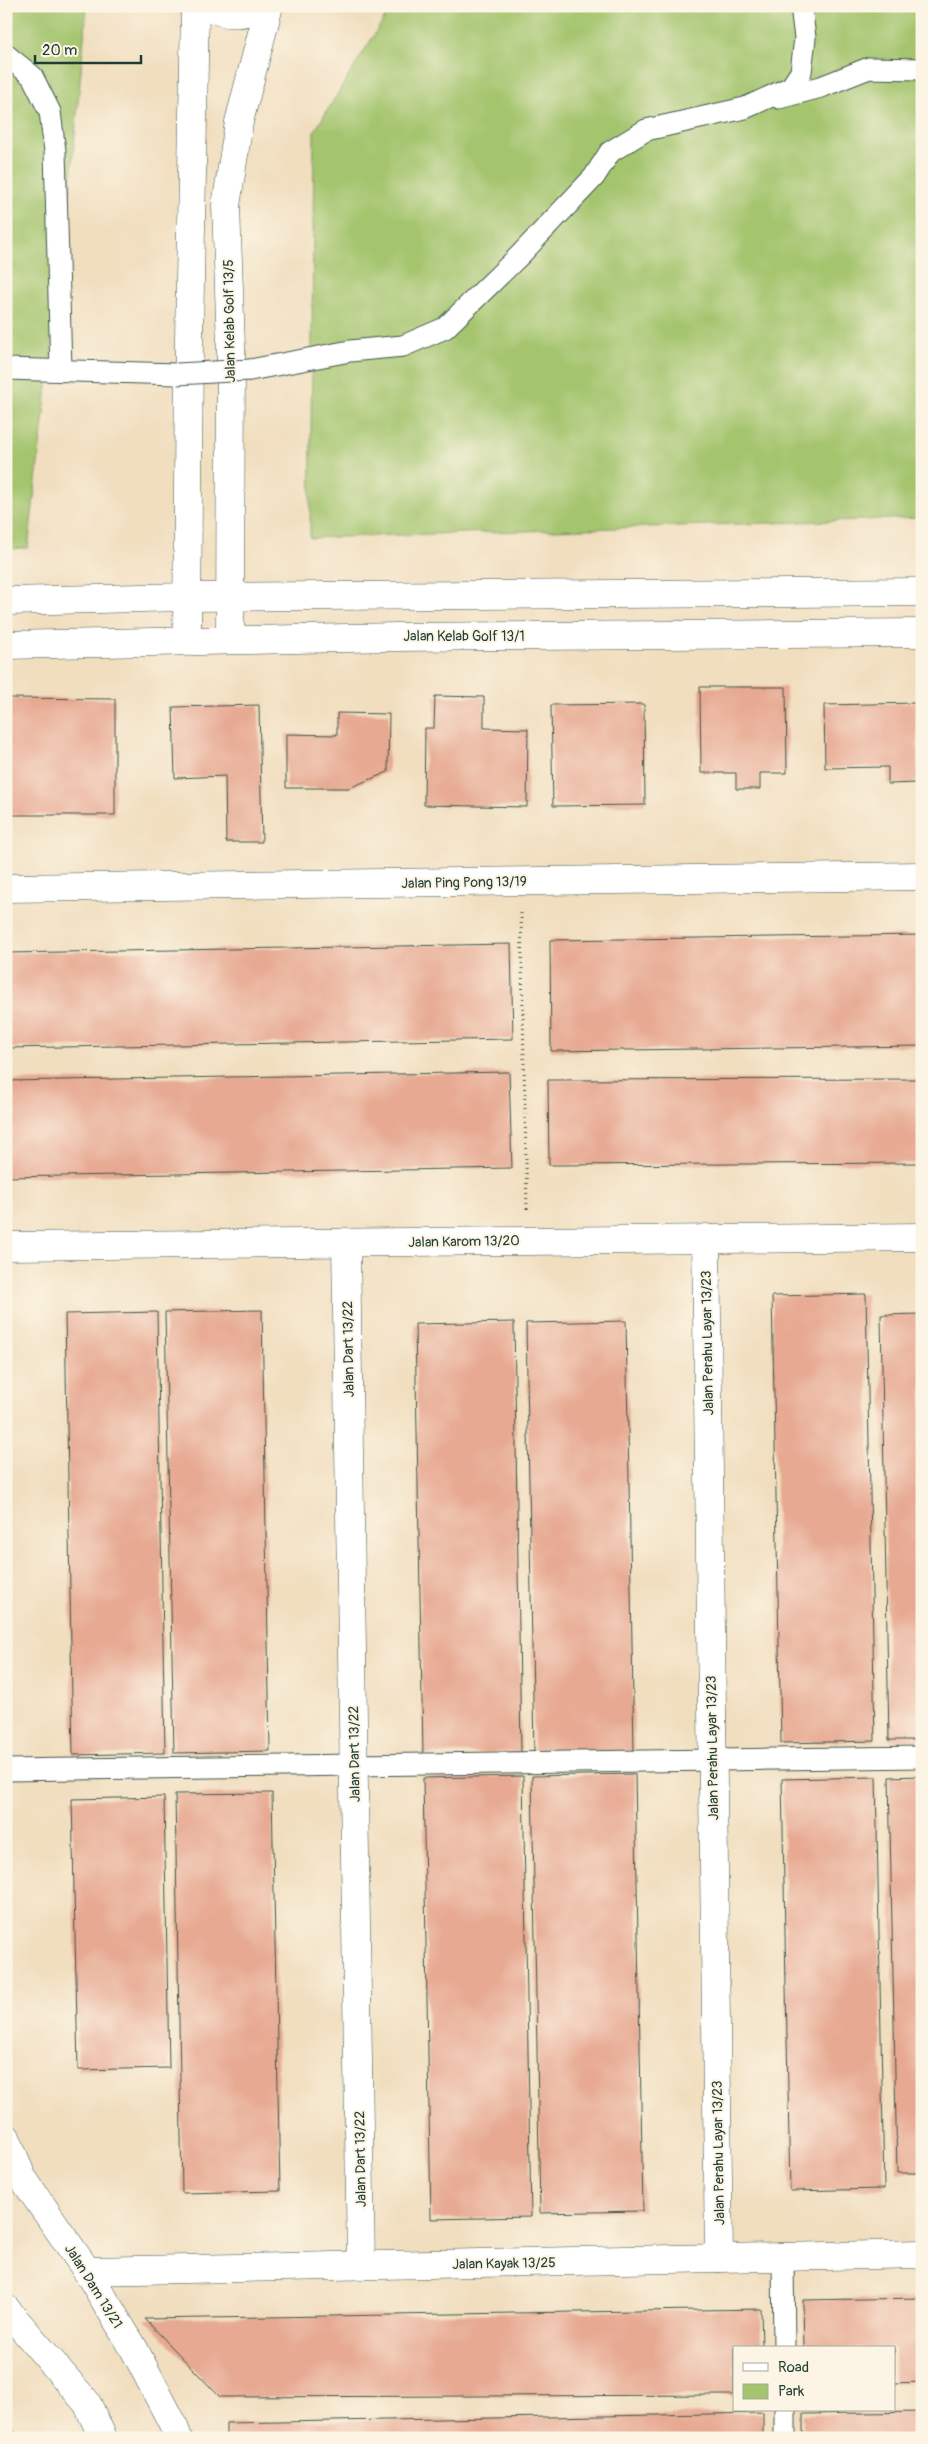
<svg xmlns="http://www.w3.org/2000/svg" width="928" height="2444" viewBox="0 0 928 2444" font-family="Pangolin,sans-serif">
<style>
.green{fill:#a4c56e;stroke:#628151}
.building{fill:#e7a992}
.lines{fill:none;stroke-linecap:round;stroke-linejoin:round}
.lane-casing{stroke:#3e5549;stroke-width:23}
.street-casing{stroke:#3e5549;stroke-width:29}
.secondary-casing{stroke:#3e5549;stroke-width:29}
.path{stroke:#3e5549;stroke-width:3;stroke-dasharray:1 4;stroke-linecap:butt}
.lane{stroke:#fff;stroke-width:21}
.street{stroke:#fff;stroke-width:28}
.secondary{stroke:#fff;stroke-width:28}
.lane-bridge-casing{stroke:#3e5549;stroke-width:23;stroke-linecap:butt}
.lane-bridge{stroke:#fff;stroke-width:21}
.labels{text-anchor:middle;stroke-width:4;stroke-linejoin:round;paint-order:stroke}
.street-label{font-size:14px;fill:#1f3d34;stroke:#fcf5e5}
</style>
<rect width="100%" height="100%" fill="#fcf5e5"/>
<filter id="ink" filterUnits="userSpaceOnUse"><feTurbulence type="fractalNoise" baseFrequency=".02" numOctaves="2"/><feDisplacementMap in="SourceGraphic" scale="10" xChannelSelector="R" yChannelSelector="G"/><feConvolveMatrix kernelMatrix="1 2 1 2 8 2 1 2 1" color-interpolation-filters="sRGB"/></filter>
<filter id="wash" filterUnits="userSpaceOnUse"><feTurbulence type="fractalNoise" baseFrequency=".0096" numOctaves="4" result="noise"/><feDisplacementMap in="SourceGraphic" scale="20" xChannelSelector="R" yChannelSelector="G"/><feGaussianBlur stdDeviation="1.12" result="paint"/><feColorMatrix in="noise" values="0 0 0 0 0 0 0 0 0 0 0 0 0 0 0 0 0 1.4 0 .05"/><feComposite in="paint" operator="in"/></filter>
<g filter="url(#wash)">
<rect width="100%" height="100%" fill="#f1debf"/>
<g class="green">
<polygon points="6,6 87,6 68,210 28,548 6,549"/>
<polygon points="392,6 922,6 922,518 310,538 314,132"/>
</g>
<g id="blocks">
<g class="building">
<polygon points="700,687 786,687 787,773 760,773 760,789 736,789 736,773 701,773"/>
<polygon points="435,696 484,697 484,728 528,729 527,807 424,805 425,728 434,728"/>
<polygon points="8,698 115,699 115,815 7,815"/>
<polygon points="917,703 918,783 888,784 888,767 825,768 824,705"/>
<polygon points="644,704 645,805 553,806 551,705"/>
<polygon points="259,705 262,842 226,842 225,776 175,778 173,707"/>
<polygon points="337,713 389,714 388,772 349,788 286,788 286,734 337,735"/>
<polygon points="922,935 922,1046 551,1051 550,940"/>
<polygon points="511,944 513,1039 6,1048 6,953"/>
<polygon points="509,1072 512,1168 6,1177 6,1081"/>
<polygon points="922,1079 922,1163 549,1165 548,1080"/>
<polygon points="866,1294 875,1741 781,1743 772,1296"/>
<polygon points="262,1310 270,1751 174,1753 165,1312"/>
<polygon points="157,1312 165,1753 73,1755 65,1314"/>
<polygon points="922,1314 922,1740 889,1740 881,1315"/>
<polygon points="626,1321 634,1751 534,1753 526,1323"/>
<polygon points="514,1322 521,1752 423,1754 415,1324"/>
<polygon points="635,1774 643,2211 540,2213 532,1776"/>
<polygon points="523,1776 531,2217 431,2219 423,1778"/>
<polygon points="922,1776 922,2173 897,2173 889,1777"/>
<polygon points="876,1777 884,2189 790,2191 782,1779"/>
<polygon points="272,1793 280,2191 182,2193 175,1794"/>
<polygon points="164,1797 169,2068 78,2070 72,1799"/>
<polygon points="922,2298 922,2382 894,2383 894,2348 804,2348 803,2300"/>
<polygon points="761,2309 762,2348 734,2348 734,2395 220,2397 145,2319"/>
<polygon points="922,2412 922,2438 803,2438 803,2414"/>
<polygon points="763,2413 763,2438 226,2438 226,2423"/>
<polygon points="6,2420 12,2427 18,2438 6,2438"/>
</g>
</g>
</g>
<g filter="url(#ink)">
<use href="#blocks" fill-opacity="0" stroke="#3e5549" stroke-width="1"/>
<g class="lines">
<defs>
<g id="lane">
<polyline points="6,55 32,76 50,112 55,151 61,370"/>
<polyline points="779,98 821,87 869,68 922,69"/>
<polyline points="6,369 177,374"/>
<polyline points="250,370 350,351 403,346 445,328 520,255 594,177 610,152 646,130 745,108 791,87 801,72 805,38 801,6"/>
<polyline points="6,1770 922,1757"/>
<polyline points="783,2258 784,2348"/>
<polyline points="785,2410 785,2438"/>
</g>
<g id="street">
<polyline points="6,888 922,876"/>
<polyline points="706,1238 719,2258"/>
<polyline points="346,1242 361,2266"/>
<polyline points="6,1246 922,1237"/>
<polyline points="6,2137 22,2177 87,2271 133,2347 173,2424 178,2438"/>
<polyline points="87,2271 922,2254"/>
<polyline points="6,2309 87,2403 103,2438"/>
</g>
<g id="secondary">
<path d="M209 6C226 18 248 14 266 6"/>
<polyline points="6,601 187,597 922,592"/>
<polyline points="230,640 231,346 226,206 239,122 269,6"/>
<polyline points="187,642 189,338 195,6"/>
<polyline points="6,645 397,637 922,633"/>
</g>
</defs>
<use href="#lane" class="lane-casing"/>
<use href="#street" class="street-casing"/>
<use href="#secondary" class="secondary-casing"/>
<polyline class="path" points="521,913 527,1210"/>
<use href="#lane" class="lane"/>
<use href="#street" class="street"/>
<use href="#secondary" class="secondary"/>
<defs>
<polyline id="lane-bridge" points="177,374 250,370"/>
</defs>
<use href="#lane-bridge" class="lane-bridge-casing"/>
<use href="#lane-bridge" class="lane-bridge"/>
</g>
</g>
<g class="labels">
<g class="street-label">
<text transform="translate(229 321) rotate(-91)" y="5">Jalan Kelab Golf 13/5</text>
<text x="464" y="641">Jalan Kelab Golf 13/1</text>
<text transform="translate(464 882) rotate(-1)" y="5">Jalan Ping Pong 13/19</text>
<text transform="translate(464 1241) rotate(-1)" y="5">Jalan Karom 13/20</text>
<text transform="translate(707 1343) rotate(-91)" y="5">Jalan Perahu Layar 13/23</text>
<text transform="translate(348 1349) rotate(-91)" y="5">Jalan Dart 13/22</text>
<text transform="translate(712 1748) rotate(-91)" y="5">Jalan Perahu Layar 13/23</text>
<text transform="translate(354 1754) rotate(-91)" y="5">Jalan Dart 13/22</text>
<text transform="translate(718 2153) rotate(-91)" y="5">Jalan Perahu Layar 13/23</text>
<text transform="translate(360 2159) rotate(-91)" y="5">Jalan Dart 13/22</text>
<text transform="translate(504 2263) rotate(-1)" y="5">Jalan Kayak 13/25</text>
<text transform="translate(94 2286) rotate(58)" y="5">Jalan Dam 13/21</text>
</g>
</g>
<rect width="928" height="2444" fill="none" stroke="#fcf5e5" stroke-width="25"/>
<rect x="733" y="2346" width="162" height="65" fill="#fcf5e5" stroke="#a4ab9e"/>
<rect x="743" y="2363" width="25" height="8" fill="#ffffff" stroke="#a4ab9e"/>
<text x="778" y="2372" font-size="15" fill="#1f3d34">Road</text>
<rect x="743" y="2384" width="25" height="15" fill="#a4c56e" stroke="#a4ab9e"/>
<text x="778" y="2396" font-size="15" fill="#1f3d34">Park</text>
<path d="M35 55v8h106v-8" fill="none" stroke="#1f3d34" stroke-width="2.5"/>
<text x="42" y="55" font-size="15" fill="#1f3d34" stroke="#fcf5e5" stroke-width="4" paint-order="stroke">20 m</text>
</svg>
